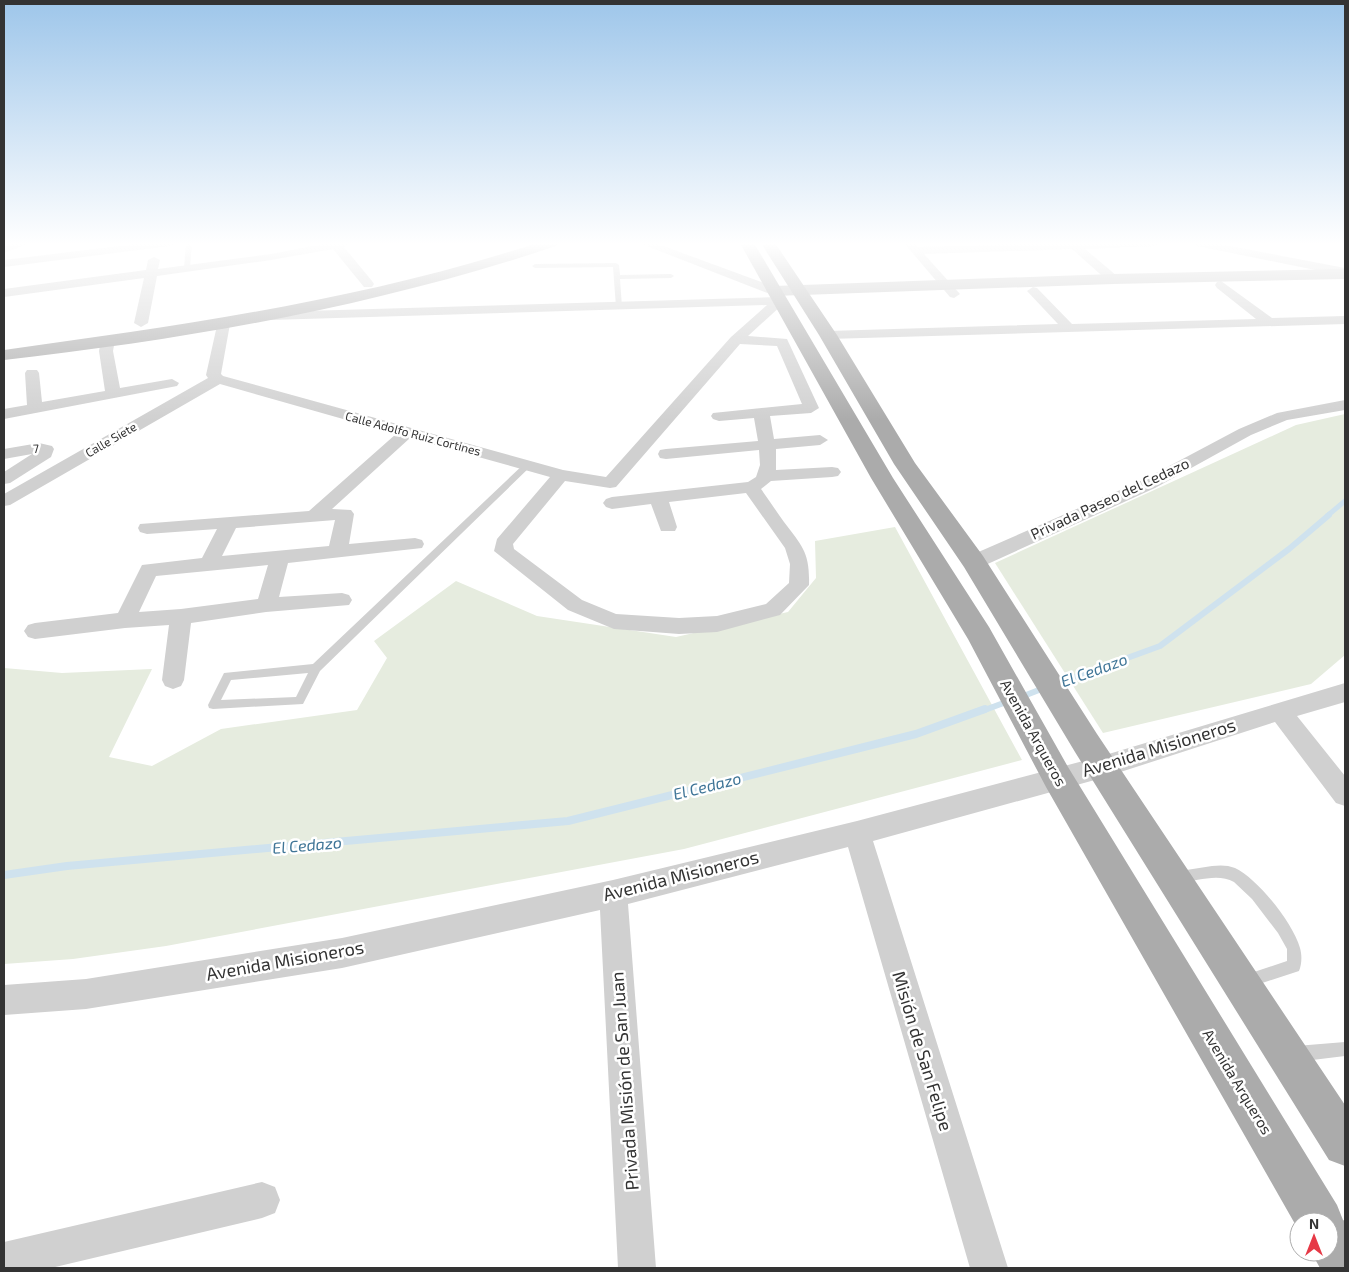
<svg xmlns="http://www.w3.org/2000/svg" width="1349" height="1272" viewBox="0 0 1349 1272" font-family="'Exo 2',sans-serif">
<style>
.green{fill:#e6ecdf}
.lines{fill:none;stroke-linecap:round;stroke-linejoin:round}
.stream-far2{stroke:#cfe2ee;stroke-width:5}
.stream-far1{stroke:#cfe2ee;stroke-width:6}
.stream{stroke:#cfe2ee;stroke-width:8}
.lane{fill:#d0d0d0;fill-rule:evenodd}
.street{fill:#d0d0d0;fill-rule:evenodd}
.secondary{fill:#bdbdbd;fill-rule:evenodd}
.primary{fill:#ababab;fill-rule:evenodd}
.labels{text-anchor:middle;stroke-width:5;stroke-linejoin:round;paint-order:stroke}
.far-street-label{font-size:12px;fill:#333;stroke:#fff}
.street-label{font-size:15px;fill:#333;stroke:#fff}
.water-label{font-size:16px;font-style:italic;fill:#3f7597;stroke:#fff}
.near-street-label{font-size:18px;fill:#333;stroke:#fff}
</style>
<rect width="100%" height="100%" fill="#fff"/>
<g class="green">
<polygon points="1345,414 1345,655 1311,684 1103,733 995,563 1296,425"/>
<polygon points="895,527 1022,760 684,849 166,946 73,959 4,964 4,668 62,673 152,669 109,757 152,766 221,729 357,710 387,658 374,641 456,581 537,616 676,637 788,612 816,578 815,541"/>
</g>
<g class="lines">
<polyline class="stream-far2" points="1327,516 1345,501"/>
<g class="stream-far1">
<polyline points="1056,684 1160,646 1289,549 1329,515"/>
<polyline points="1021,697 1044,688"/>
<polyline points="982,711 1009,701"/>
</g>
<polyline class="stream" points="4,875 67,866 568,821 916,734 985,709"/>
<g class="lane">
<polygon points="186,243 192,243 190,268 187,270 184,268"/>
<polygon points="616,263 619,265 620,275 671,274 674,276 671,278 620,279 622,307 619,309 616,307 613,267 535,268 532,266 535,264"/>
<path d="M525 463H528L532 465 320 671 303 704 213 709 209 708 208 705 224 673 313 664ZM308 673 296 697 221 700 231 680Z"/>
<path d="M1212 866C1220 865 1228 865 1235 868 1258 879 1293 923 1300 948 1302 955 1302 964 1299 971L1247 988 1242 986 1240 981 1242 976 1287 961V949L1278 933 1252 899 1234 882C1218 873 1197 881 1180 883L1175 881 1174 877 1175 873 1180 871Z"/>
<polygon points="1345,1042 1345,1056 1296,1062 1291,1059 1288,1054 1291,1049 1296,1046"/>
</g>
<g class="street">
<polygon points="13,243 30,243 4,253 4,246"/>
<polygon points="144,243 176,243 170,246 4,267 4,260"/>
<polygon points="328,243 354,243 344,247 372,281 374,284 372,287 364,287 333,249 271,260 157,276 148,323 141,327 134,323 144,278 4,297 4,289 146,270 148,260 154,257 160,260 158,269 271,254"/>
<polygon points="639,243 655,243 778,288 780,291 774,295 770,294"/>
<polygon points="904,243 914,243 918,247 1055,243 1162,243 1156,246 1085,249 1117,276 1119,279 1117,282 1109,282 1072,249 924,254 960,294 954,298 950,297"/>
<polygon points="1191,243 1214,243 1345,268 1345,276 1197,246"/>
<polygon points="1221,281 1272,318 1345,316 1345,324 828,339 821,335 828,331 1058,324 1027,291 1033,287 1037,288 1072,324 1256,319 1217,288 1215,285 1217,282"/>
<path d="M779 297 783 298 785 301 783 304 748 336 787 339 819 408 811 413 770 416 774 439 820 435 828 440 820 445 776 449V470L832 467 838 468 841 472 838 476 832 477 771 481 761 489C769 500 776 511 784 522 802 546 810 552 809 585L780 615 717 632 679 634 614 629 568 610 494 551 497 539 550 477 410 438 332 509 351 510 354 514 349 544 415 538 422 540 424 544 422 548 288 563 279 597 342 593 349 595 352 600 349 605 266 612 191 623 184 680 181 686 173 689 165 686 162 680 169 625 125 628 35 639 28 637 24 631 28 625 35 623 118 613 142 565 202 558 217 529 147 534 140 532 138 528 140 524 309 511 396 434 220 384 10 505 4 506V494L208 378 206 375 218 321 223 320 230 324 221 374 223 376 563 470 606 477 731 337 767 305 270 320 263 316 270 312ZM740 344 777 346 802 404 713 413 711 416 713 419 719 421 754 418 758 441 666 449 660 450 658 454 660 458 666 459 759 450 760 465 756 477 748 482 612 497 606 499 603 503 606 507 612 509 651 504 661 531H675L677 527 669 502 746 493 785 548 790 564 789 583 766 604 717 616 679 618 616 614 582 600 514 549 513 544 565 481 610 488 616 487ZM335 520 329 546 222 556 236 528ZM268 565 258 599 181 609 139 612 156 576Z"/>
<polygon points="108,336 115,340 113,351 120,388 172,379 179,383 177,386 4,419 4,409 27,405 25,373 27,370 37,370 39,373 42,402 105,391 99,351 101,340"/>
<polygon points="1345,400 1345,410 1287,420 1251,435 1155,488 981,567 974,569 967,567 964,562 967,557 1143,480 1239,429 1277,413"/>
<polygon points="39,443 52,446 54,449 51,457 10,483 4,484 4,472 32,454 4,459 4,449"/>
<polygon points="1345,683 1345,702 1297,716 1345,776 1345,806 1336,803 1275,722 1102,778 873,841 1008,1268 970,1268 848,847 628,904 656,1268 618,1268 600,910 342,968 86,1009 4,1015 4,985 86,979 342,938 613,880 857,821 1102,756"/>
<polygon points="262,1182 275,1187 280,1200 275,1213 262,1218 51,1268 4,1268 4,1242"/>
</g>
<polygon class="secondary" points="1345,269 1345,279 1113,284 774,296 766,291 774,286 1113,274"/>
<g class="primary">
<path d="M537 243H558L556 246C377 306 191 339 4 360V350C184 325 363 300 537 243Z"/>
<polygon points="740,243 754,243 893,478 989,627 1068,767 1337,1205 1343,1220 1345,1221 1345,1268 1320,1268 1311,1252 1329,1252 1329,1222 1299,1222 1299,1231 1046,787 968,639 871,478"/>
<polygon points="761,243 775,243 837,335 915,463 983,556 1097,734 1345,1105 1345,1166 1329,1160 1075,752 964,567 894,464 819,335"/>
</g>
</g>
<linearGradient id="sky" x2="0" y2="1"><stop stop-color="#9ec6ea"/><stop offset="0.58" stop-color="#fff"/><stop offset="1" stop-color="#fff" stop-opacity="0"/></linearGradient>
<rect width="1349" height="421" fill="url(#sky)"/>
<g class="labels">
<g class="far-street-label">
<text transform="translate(413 434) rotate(15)" y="4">Calle Adolfo Ruiz Cortines</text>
<text transform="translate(111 440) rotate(-30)" y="4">Calle Siete</text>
<text transform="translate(36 449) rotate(-2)" y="4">7</text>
</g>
<g class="street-label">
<text transform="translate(1110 499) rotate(-25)" y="5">Privada Paseo del Cedazo</text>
<text transform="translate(1033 733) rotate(61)" y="5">Avenida Arqueros</text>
<text transform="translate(1237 1082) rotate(59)" y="5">Avenida Arqueros</text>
</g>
<g class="water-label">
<text transform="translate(1094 670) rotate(-20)" y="6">El Cedazo</text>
<text transform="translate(707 786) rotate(-14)" y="6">El Cedazo</text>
<text transform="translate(307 845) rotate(-5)" y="6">El Cedazo</text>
</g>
<g class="near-street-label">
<text transform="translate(1159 748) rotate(-17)" y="6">Avenida Misioneros</text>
<text transform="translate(681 876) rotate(-14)" y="6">Avenida Misioneros</text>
<text transform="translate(285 961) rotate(-10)" y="6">Avenida Misioneros</text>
<text transform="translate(922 1051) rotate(73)" y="6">Misión de San Felipe</text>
<text transform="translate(625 1081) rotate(-94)" y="6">Privada Misión de San Juan</text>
</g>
</g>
<rect width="1349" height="1272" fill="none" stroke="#333333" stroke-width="10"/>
<g transform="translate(1314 1237)"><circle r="24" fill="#ffffff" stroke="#adadad"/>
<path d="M0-4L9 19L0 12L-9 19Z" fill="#e63946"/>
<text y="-8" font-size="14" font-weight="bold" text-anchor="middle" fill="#333333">N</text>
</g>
</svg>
